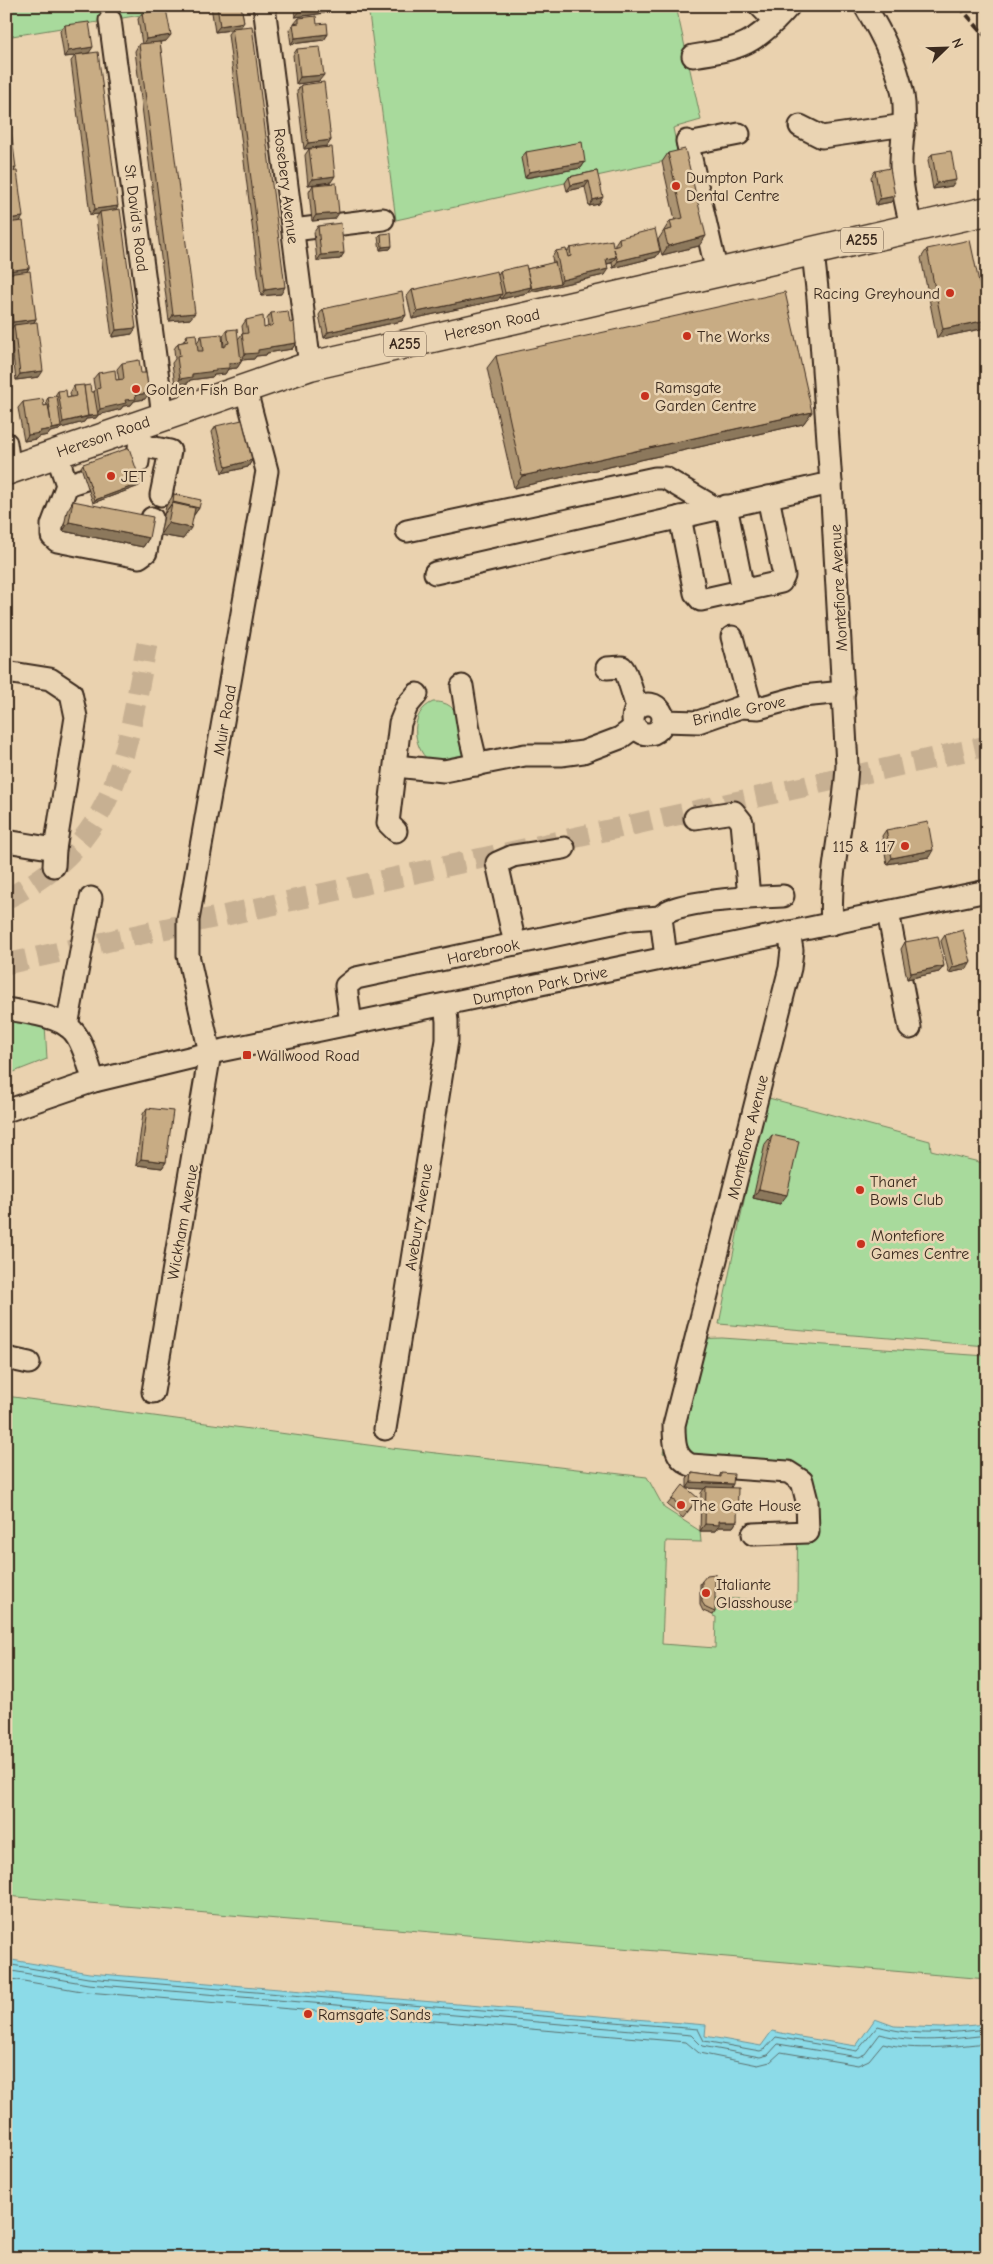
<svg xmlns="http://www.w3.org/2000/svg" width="993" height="2264" viewBox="0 0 993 2264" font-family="'Comic Neue',sans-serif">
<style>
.green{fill:#a8da9c;stroke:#72825d}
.water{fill:#8cdbe8;stroke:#6c9497}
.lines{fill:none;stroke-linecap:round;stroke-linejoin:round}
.shore{stroke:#5b716f;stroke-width:1}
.minor-tunnel{stroke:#c7b092;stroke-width:21;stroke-dasharray:21 11;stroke-linecap:butt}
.minor-casing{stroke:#3b2a1e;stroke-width:25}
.major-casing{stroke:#3b2a1e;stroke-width:31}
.minor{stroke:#ead4b3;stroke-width:21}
.major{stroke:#ead4b3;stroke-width:28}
.rail{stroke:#3b2a1e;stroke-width:4;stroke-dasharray:8 4;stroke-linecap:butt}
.wall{fill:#ac9472;stroke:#3b2a1e}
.shaded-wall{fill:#8c785c;stroke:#3b2a1e}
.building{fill:#c8ac84;stroke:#3b2a1e}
.poi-dot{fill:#c8321e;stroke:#ead4b3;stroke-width:2}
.labels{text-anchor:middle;stroke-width:5;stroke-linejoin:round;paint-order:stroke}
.shield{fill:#ead4b3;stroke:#705d4b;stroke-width:1}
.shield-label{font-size:15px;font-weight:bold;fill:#3b2a1e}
.poi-label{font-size:16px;fill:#3b2a1e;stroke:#ead4b3;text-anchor:start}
.street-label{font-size:16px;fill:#3b2a1e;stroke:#ead4b3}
</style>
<rect width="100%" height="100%" fill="#ead2af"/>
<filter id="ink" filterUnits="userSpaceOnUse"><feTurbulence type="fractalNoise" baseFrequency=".02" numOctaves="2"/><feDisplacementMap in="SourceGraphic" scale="10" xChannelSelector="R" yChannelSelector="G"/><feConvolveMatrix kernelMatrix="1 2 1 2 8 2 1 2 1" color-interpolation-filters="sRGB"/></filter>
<g filter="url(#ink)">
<g class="green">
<polygon points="6,6 196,6 6,37"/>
<polygon points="368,6 676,6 701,120 673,128 679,158 396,220"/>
<path d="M433 702C463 700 462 733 466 755L429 761C412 746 409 712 433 702Z"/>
<polygon points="6,1014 45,1024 47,1059 6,1075"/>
<polygon points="765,1097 930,1141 931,1150 987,1164 987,1346 719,1324"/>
<polygon points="722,1338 987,1356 987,1979 6,1896 6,1396 383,1447 647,1477 664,1508 700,1531 701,1542 666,1541 662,1644 715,1648 716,1617 713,1616 713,1598 797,1601 798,1487 663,1453 688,1339"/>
</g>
<polygon class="water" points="6,1959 89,1973 706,2025 705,2036 761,2046 772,2031 800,2037 856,2046 875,2019 894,2026 941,2028 987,2024 987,2258 6,2258"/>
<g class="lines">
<g class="shore">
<path d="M6 1964 88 1978 698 2029 704 2041 760 2051 765 2049 776 2037 857 2051 878 2026C913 2037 951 2033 987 2029"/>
<path d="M6 1970 88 1984 691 2035 702 2046 760 2057 768 2055 778 2044 858 2057 865 2054 880 2034C914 2044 952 2039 987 2035"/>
<path d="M6 1978 87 1992 686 2042 699 2053 758 2065 770 2062 781 2052 858 2065 869 2060 883 2043C915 2052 954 2046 987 2043"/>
</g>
<g class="minor-tunnel">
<path d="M6 899C119 841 125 756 147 644"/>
<polyline points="6,964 987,746"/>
</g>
<defs>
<g id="minor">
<polyline points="264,6 310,366"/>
<polyline points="760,6 775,21"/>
<path d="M865 6C882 34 897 63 903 95 907 119 901 140 901 164 901 186 906 207 912 229"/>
<polyline points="110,20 163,416"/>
<path d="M693 56C741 49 756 44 789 6"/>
<polyline points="800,126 822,137 905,125"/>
<polyline points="687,141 717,273"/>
<polyline points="688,144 739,134"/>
<polyline points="293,230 383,219"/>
<path d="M813 252 818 298 831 483 847 765C845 818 828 871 832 924"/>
<polyline points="6,443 10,470"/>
<polyline points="140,445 170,451 161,495"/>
<polyline points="56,452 67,485 52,525 52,536 57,541 139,557 146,552 152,518"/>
<polyline points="67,485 138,462 141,423"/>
<polyline points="726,506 743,590"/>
<polyline points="680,517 695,593 701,600 781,582 784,576 768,497"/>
<polyline points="407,531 655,478 665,478 717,509"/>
<polyline points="435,573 831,483"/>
<polyline points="732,637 751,706"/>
<path d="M607 668 622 667C628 673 633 697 637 707"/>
<polyline points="6,672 50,679 71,693 76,717 55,849 54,866"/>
<polyline points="462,686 470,736 477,765"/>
<circle cx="648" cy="719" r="15"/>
<polyline points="663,721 698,722 741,707 759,708 802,696 844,692"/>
<polyline points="396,766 444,771 525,755 561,755 583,752 620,738 635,727"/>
<polyline points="695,818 734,812 742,822 749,897"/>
<polyline points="396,831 388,823 400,723 407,706 417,694"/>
<polyline points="6,841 55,849"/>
<polyline points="888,912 910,1028"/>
<polyline points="515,944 497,863 513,856 564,848"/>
<path d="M666 958 661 917C669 900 763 897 783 896"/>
<path d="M6 1009C25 1012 60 1016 73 1031 84 1043 88 1065 94 1081"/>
<polyline points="351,1024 346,986 356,978 631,919 661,917"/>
<polyline points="67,1026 91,898"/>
<polyline points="6,1111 94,1081 210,1053 987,891"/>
<polyline points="6,1358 29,1363"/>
<polyline points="153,1392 210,1053 188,955 188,920 267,471 245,387"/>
<polyline points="385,1429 447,1040 447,1021 445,1005"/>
<path d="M753 1534 808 1532 807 1501 802 1481 788 1472 691 1465C674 1458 674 1442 674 1425L790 968 792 950 789 932"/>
</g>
<polyline id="major" points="6,471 310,366 987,211"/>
</defs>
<use href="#minor" class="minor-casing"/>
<use href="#major" class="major-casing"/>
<use href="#minor" class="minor"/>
<use href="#major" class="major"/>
<polyline class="rail" points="959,6 987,38"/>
</g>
<g class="wall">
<polygon points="211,6 241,6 244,22 240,27 281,294 261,296 228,34 231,30 215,32"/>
<polygon points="294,6 329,6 325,13 295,17"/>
<polygon points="142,13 166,41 160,42 190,319 169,321 135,51 139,44 142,44 138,19"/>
<polygon points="299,18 317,24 328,34 324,40 291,44 289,30"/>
<polygon points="65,25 89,53 115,210 132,334 112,337 96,218 99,214 90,215 71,61 75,56 64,57 60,31"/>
<polygon points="297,49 319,81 296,84 293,55"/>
<polygon points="301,85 331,140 327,146 304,149 297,91"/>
<polygon points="6,93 14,171 20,221 29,268 27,271 36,319 33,323 39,377 16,380 10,331 12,328 9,328 6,307"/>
<polygon points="309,149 331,182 308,185 305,155"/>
<polygon points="526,152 585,162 581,168 525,178 521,158"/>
<polygon points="668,153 699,246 662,255 658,240 670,221 675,220 662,162"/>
<polygon points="932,154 952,186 933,189 928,160"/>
<polygon points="597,171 599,204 589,206 585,187 567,191 565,183 569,177"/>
<polygon points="875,171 891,202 876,205 871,177"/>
<polygon points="313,185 335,219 312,221 309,192"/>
<polygon points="318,226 344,253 340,259 317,261 314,232"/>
<polygon points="381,234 392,246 390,249 380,250 378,237"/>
<polygon points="619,238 660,251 656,257 613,268 612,263 607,264 604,275 530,292 529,290 527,293 501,299 500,296 498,300 412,319 407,296 412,290 498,275 500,271 527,269 553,263 552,257 556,251 567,252 570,248 613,247 615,246 615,244"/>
<polygon points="927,249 981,329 937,338 921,258"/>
<polygon points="323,309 406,315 402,321 324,338 319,315"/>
<polygon points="271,313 290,323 296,343 292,349 267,353 266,355 256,356 254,359 241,360 241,362 237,368 228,369 225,374 214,375 212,377 190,380 188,383 175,385 172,363 175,359 174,349 178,343 183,342 187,335 197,343 201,336 224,347 223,336 227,330 238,339 243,333 242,326 246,320 264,328 268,327 267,319"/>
<polygon points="496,356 812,412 803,424 514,488 487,368"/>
<polygon points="122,363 145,399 134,401 131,405 123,406 121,409 98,415 96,418 86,419 84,422 61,428 59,430 50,432 48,435 38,437 36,439 24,441 18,408 23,402 44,406 47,405 46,401 48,398 54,397 58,391 67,398 71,397 70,393 74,386 84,386 91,392 94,392 95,391 93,379 98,373 116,380 119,380 117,369"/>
<polygon points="216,426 252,460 248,467 222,473 212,432"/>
<polygon points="83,464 139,486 93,503 81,467"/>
<polygon points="174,494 199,508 194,515 183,539 160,535 166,506"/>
<polygon points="73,501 149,538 143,547 63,531 67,511"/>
<polygon points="886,830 929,857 887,864 882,836"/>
<polygon points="945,935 967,969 949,973 941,941"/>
<polygon points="905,942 944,966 939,972 907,979 901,949"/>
<polygon points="147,1108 166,1162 162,1168 136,1165 143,1114"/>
<polygon points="772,1135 780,1204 753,1198 765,1144"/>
<polygon points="692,1473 719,1477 721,1473 731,1487 737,1521 733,1527 718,1527 715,1531 700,1531 701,1493 704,1489 687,1488 687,1479"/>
<polygon points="672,1499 694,1504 683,1518 667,1505"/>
<polygon points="702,1581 715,1612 713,1615 703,1611 700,1605 700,1584"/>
</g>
<g class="shaded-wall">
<polygon points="329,6 325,13 295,17 300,11"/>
<polygon points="244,22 240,28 232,28 231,30 215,32 220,26"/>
<polygon points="328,34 324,40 291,44 295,38"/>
<polygon points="171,35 166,41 142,45 146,39"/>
<polygon points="93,47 89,53 75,55 75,56 64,57 68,51"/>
<polygon points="10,60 6,66 6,61"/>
<polygon points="324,75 319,81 296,84 300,77"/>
<polygon points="331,140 327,146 304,149 308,143"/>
<polygon points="585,162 581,168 525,178 529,172"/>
<polygon points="16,168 12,174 6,174 6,169"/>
<polygon points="335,176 331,182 308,185 313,179"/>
<polygon points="956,180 952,186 933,189 937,183"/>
<polygon points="589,181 585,187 567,191 571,185"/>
<polygon points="895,196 891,202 876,205 880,199"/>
<polygon points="603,197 599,204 589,206 593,200"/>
<polygon points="118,206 114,212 100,212 99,214 90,215 95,209"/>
<polygon points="339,213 335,219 312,221 316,215"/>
<polygon points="23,217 18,224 6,225 6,219"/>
<polygon points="706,236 699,246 662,255 668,246"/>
<polygon points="392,246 390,249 380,250 382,247"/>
<polygon points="660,251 656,257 613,268 618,261"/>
<polygon points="344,253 340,259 317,261 321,255"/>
<polygon points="616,257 611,263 602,265 606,259"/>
<polygon points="29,268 25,274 7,274 6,275 7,271"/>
<polygon points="608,269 604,275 530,292 532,289 560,283 562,280"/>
<polygon points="285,287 281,294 261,296 265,290"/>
<polygon points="531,287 527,293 501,299 505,293"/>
<polygon points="502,294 498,300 412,319 417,312"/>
<polygon points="195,313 190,319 169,321 173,315"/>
<polygon points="406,315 402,321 324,338 328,332"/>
<polygon points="36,319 32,325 14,325 12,328 9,328 13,322"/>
<polygon points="987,320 981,329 937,338 943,329"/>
<polygon points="136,328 132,334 112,337 116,330"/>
<polygon points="296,343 292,349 267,353 266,355 256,356 254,359 241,360 245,354 258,350 270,347"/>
<polygon points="241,362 237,368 228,369 225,374 214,375 212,377 190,380 188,383 175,385 180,379 192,374 216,369 229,363"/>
<polygon points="43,371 39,377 16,380 20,374"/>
<polygon points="149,393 145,399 134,401 131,405 123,406 121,409 98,415 96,418 86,419 84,422 61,428 59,430 50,432 48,435 38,437 36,439 24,441 28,435 40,431 59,428 63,422 96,415 100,409 135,395"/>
<polygon points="812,412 803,424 514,488 522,476"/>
<polygon points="252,460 248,467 222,473 226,467"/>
<polygon points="141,483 139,486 93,503 95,500"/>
<polygon points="173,502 199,508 190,520 172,503 164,514"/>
<polygon points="69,522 149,538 143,547 63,531"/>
<polygon points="168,523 191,528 183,539 160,535"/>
<polygon points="933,850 929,857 887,864 892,858"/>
<polygon points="971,962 967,969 949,973 953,967"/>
<polygon points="944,966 939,972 907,979 911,973"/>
<polygon points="141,1159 166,1162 162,1168 136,1165"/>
<polygon points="759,1189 787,1195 780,1204 753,1198"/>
<polygon points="691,1482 733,1484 729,1491 706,1487 704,1489 687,1488"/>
<polygon points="719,1521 737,1521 733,1527 718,1527 715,1531 700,1531 705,1524"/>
</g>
<g class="building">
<polygon points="217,6 241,6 244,22 220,26"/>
<polygon points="299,6 329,6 300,11"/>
<polygon points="166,9 171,35 146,39 142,13"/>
<polygon points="316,16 317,24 327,23 328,34 295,38 293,24 299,23 299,18"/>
<polygon points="89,22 93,47 68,51 65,25"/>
<polygon points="252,26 285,287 265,290 232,28"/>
<polygon points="6,37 10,60 6,61"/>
<polygon points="160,42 195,313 173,315 139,44"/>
<polygon points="320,47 324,75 300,77 297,49"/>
<polygon points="98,52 118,206 95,209 75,55"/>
<polygon points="324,82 331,140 308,143 301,85"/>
<polygon points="6,93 16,168 6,169"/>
<polygon points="582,142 585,162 529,172 526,152"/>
<polygon points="332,147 335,176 313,179 309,149"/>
<polygon points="685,149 706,236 668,246 664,231 672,229 670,221 683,218 668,153"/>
<polygon points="951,151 956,180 937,183 932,154"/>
<polygon points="890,168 895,196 880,199 875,171"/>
<polygon points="17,171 23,217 6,219 6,172"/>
<polygon points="597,171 603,197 593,200 589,181 571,185 569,177"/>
<polygon points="336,183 339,213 316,215 313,185"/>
<polygon points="120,209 136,328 116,330 100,212"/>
<polygon points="23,221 29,268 7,271 6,223"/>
<polygon points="341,223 344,253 321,255 318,226"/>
<polygon points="655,229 660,251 618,261 614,249 616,257 606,259 608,269 562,280 556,251 566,249 568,257 571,256 570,248 612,240 613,247 620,245 619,238"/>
<polygon points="391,233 392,246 382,247 381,234"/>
<polygon points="970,240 987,320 943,329 927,249"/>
<polygon points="555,262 560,283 532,289 527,269"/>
<polygon points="526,265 531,287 505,293 500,271"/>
<polygon points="30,271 36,319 13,322 7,274"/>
<polygon points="497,271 502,294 417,312 412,290"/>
<polygon points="402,292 406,315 328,332 323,309"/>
<polygon points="785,292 812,412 522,476 496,356"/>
<polygon points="288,311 290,323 294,322 296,343 270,347 270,348 258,350 258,353 245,354 242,334 248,333 246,320 263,316 264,328 273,325 271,313"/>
<polygon points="37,322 43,371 20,374 14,325"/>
<polygon points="237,329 241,362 229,363 229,368 216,369 216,371 192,374 192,377 180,379 177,357 180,356 178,343 188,341 187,335 196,334 198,351 203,351 201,336 222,334 223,347 226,346 226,344 229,343 227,330"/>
<polygon points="139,360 141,373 146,373 149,393 135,395 136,399 125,400 126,403 100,409 97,389 100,388 98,373 115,370 116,380 124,379 122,363"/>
<polygon points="84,385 88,416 63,422 58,391 66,390 67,398 76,396 74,386"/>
<polygon points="90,385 91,392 94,392 98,415 88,416 84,386"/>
<polygon points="57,396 61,427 52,429 49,408 50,408 48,398"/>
<polygon points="43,399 44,406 48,405 52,429 40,431 40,433 28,435 23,402"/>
<polygon points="242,420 252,460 226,467 216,426"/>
<polygon points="129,448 141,483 95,500 83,464"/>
<polygon points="174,494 201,500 199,508 173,502"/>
<polygon points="73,501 153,517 149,538 69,522"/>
<polygon points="172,503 195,508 191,528 168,523"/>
<polygon points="928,822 933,850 892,858 886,830"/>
<polygon points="963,930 971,962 953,967 945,935"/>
<polygon points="938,936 944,966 911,973 905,942"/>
<polygon points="147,1108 173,1111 166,1162 141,1159"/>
<polygon points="772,1135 799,1141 787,1195 759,1189"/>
<polygon points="692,1473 721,1477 721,1473 734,1474 733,1484 691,1482"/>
<polygon points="683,1485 698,1498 687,1512 672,1499"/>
<polygon points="706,1487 738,1488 737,1521 719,1521 719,1525 705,1524"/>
<polygon points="715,1574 715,1612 706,1608 702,1602 702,1581 707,1575"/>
</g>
</g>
<g class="poi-dot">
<circle cx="676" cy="186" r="5"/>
<circle cx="950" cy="293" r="5"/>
<circle cx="687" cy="336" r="5"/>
<circle cx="136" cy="389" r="5"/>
<circle cx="645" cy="396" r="5"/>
<circle cx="111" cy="476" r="5"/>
<circle cx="905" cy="846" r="5"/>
<rect x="242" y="1050" width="10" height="10" rx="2.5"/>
<circle cx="860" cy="1190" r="5"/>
<circle cx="861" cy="1244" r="5"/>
<circle cx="681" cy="1505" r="5"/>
<circle cx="706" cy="1593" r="5"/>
<circle cx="308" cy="2014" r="5"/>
</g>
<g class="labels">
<g class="shield">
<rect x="841" y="227.5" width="42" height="25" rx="4"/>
<rect x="384" y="331.5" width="42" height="25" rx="4"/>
</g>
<g class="shield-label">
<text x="862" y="245">A255</text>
<text x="405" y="349">A255</text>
</g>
<g class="poi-label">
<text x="686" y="183">Dumpton Park<tspan x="686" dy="18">Dental Centre</tspan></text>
<text x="940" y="299" text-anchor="end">Racing Greyhound</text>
<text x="697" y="342">The Works</text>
<text x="655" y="393">Ramsgate<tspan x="655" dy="18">Garden Centre</tspan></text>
<text x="146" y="395">Golden Fish Bar</text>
<text x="121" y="482">JET</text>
<text x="895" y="852" text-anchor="end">115 &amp; 117</text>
<text x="257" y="1061">Wallwood Road</text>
<text x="870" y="1187">Thanet<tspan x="870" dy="18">Bowls Club</tspan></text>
<text x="871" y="1241">Montefiore<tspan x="871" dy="18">Games Centre</tspan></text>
<text x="691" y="1511">The Gate House</text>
<text x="716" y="1590">Italiante<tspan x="716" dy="18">Glasshouse</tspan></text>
<text x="318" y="2020">Ramsgate Sands</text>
</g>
<g class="street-label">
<text transform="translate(287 186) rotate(83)" y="6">Rosebery Avenue</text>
<text transform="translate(137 218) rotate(83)" y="6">St. David's Road</text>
<text transform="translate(492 324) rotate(-13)" y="6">Hereson Road</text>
<text transform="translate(103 436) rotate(-19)" y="6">Hereson Road</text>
<text transform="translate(838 588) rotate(-93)" y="6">Montefiore Avenue</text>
<text transform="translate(739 710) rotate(-12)" y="6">Brindle Grove</text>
<text transform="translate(224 720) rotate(-80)" y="6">Muir Road</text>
<text transform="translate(483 951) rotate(-12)" y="6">Harebrook</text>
<text transform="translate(540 985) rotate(-12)" y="6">Dumpton Park Drive</text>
<text transform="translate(747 1137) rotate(-76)" y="6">Montefiore Avenue</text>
<text transform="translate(418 1217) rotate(-81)" y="6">Avebury Avenue</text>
<text transform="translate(182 1222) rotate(-80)" y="6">Wickham Avenue</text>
</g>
</g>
<rect width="993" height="2264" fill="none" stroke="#ead4b3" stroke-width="25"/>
<rect x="12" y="12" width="968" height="2239" fill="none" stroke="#3b2a1e" stroke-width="2" filter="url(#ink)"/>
<g transform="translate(946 48) rotate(67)" stroke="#ead4b3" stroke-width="4" paint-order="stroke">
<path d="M0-4L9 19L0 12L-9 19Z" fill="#3b2a1e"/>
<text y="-8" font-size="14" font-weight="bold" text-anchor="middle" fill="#3b2a1e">N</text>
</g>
</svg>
